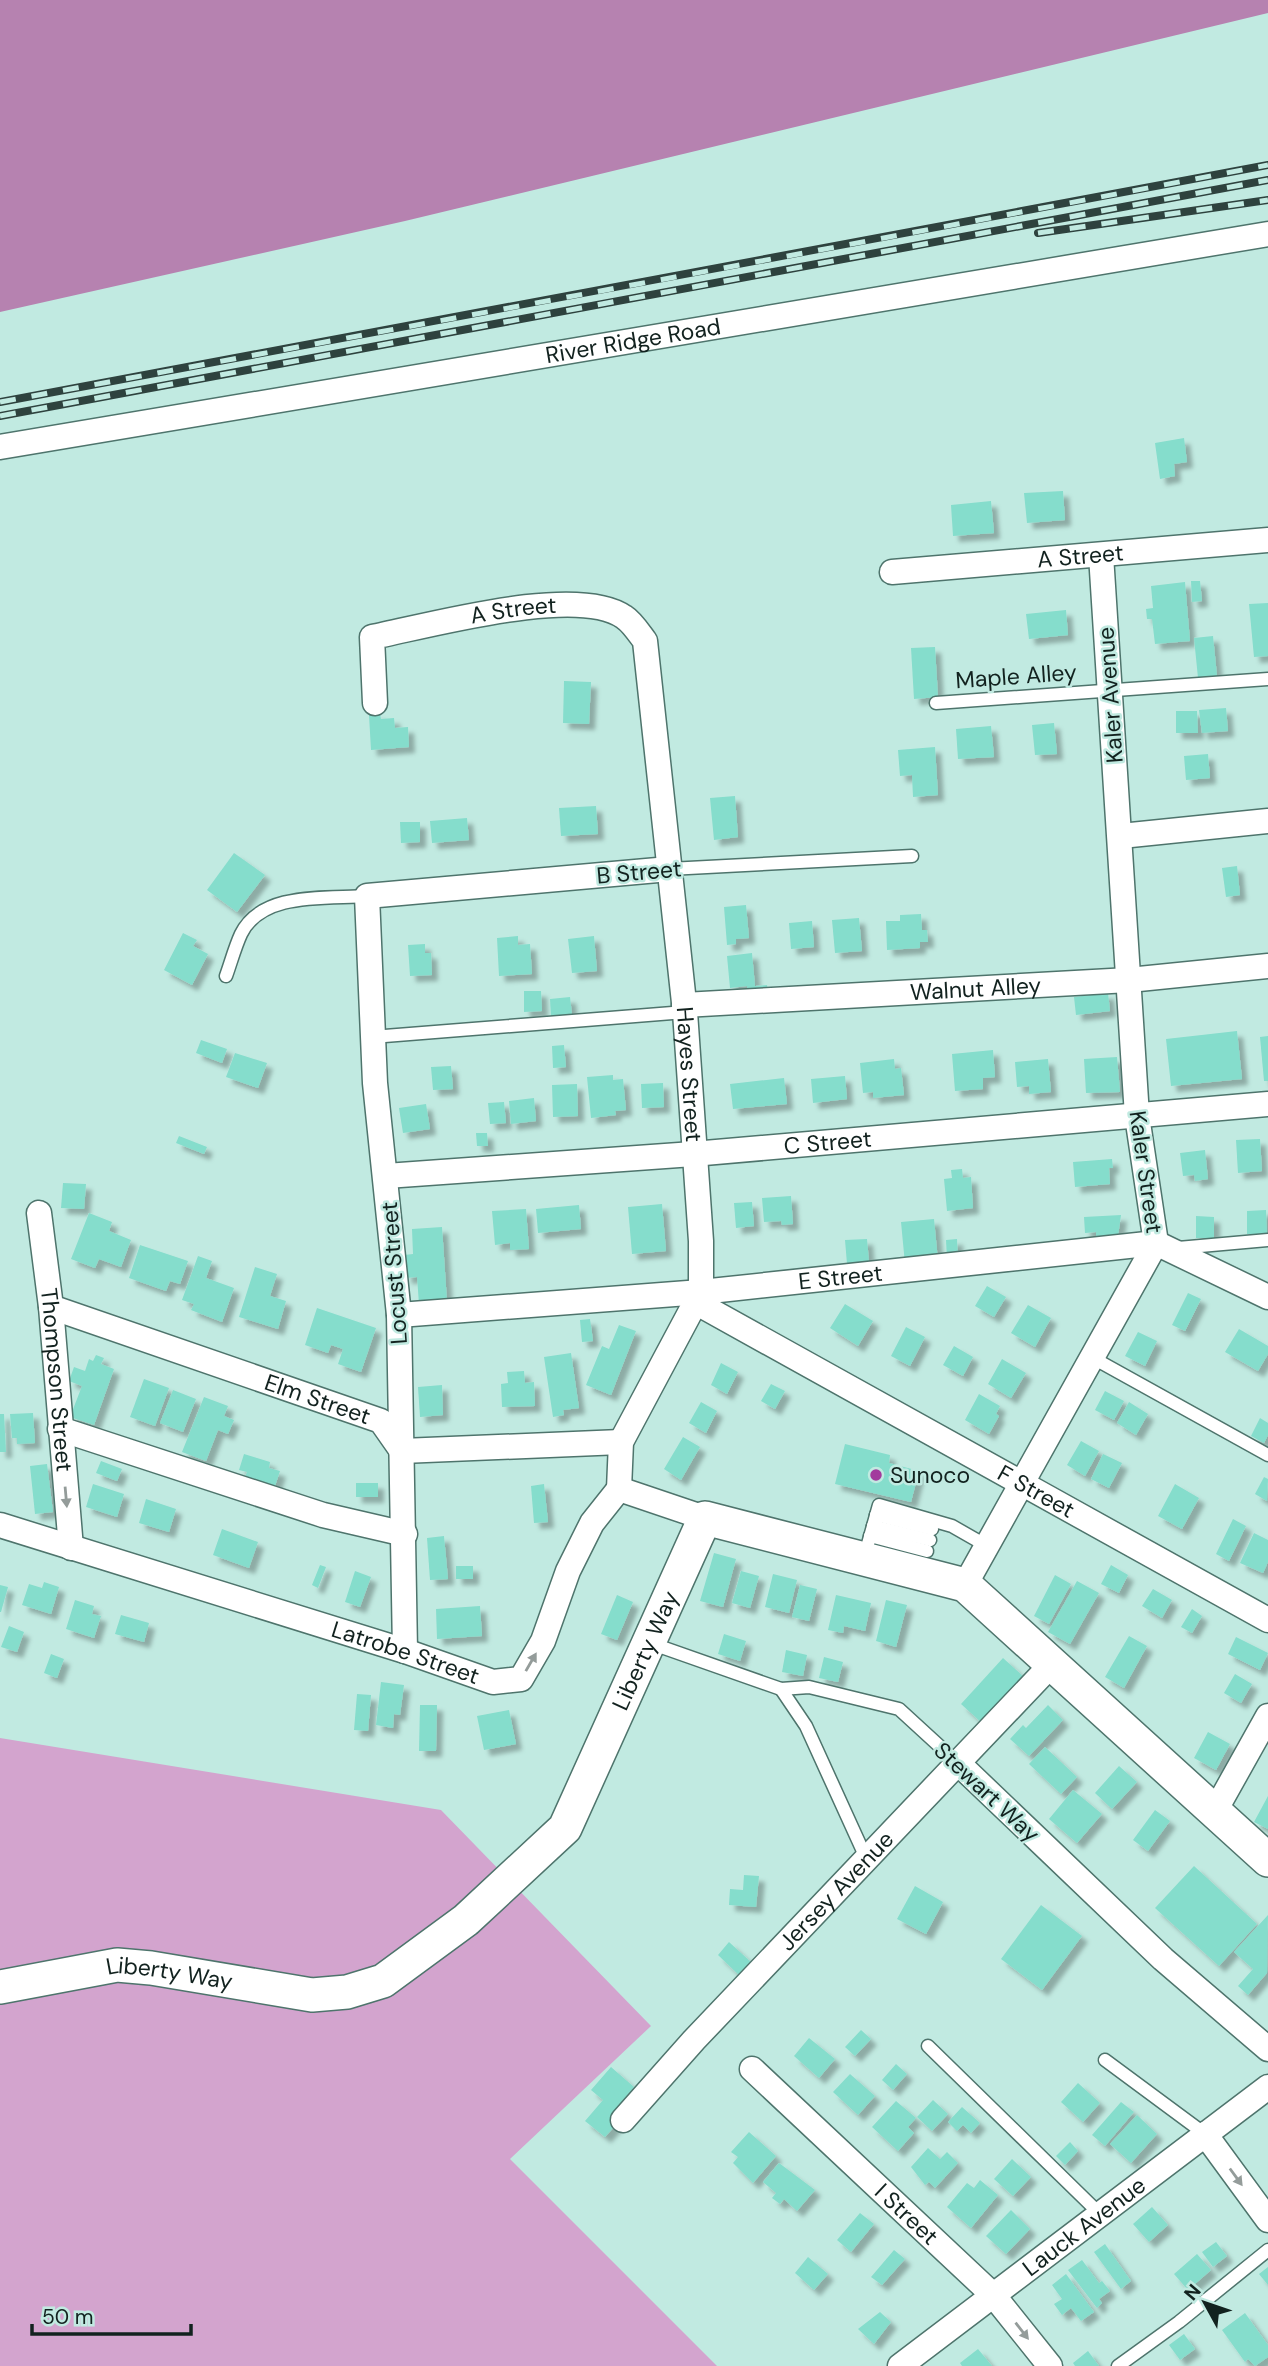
<svg xmlns="http://www.w3.org/2000/svg" width="1268" height="2366" viewBox="0 0 1268 2366" font-family="'DM Sans',sans-serif">
<style>
.green{fill:#d3a4ce}
.water{fill:#b682b0}
.building{fill:#85ddcc;filter:url(#shadow)}
.lines{fill:none;stroke-linecap:round;stroke-linejoin:round}
.lane-casing{stroke:#4e746c;stroke-width:15}
.street-casing{stroke:#4e746c;stroke-width:27}
.secondary-casing{stroke:#4e746c;stroke-width:36}
.lane{stroke:#fff;stroke-width:12}
.street{stroke:#fff;stroke-width:24}
.secondary{stroke:#fff;stroke-width:33}
.rail-casing{stroke:#2e423e;stroke-width:8}
.rail{stroke:#c1eae1;stroke-width:5;stroke-dasharray:16;stroke-linecap:butt}
.oneway{fill:#949c9a}
.poi-dot{fill:#a23a9d;stroke:#c1eae1;stroke-width:2.5}
.labels{text-anchor:middle;stroke-width:5;stroke-linejoin:round;paint-order:stroke}
.street-label{font-size:23px;fill:#12221f;stroke:#c1eae1}
.poi-label{font-size:23px;fill:#12221f;stroke:#c1eae1;text-anchor:start}
</style>
<defs>
<filter id="shadow"><feDropShadow dx="6" dy="6" stdDeviation="2" flood-color="#0004"/></filter>
</defs>
<rect width="100%" height="100%" fill="#c1eae1"/>
<polygon class="green" points="0,1738 441,1810 651,2026 510,2159 717,2366 0,2366"/>
<polygon class="water" points="0,0 1268,0 1268,13 405,221 0,312"/>
<g class="building">
<polygon points="1184,438 1187,462 1174,464 1175,476 1160,479 1155,443"/>
<polygon points="1063,491 1065,520 1027,523 1024,493"/>
<polygon points="991,501 994,533 953,536 951,505"/>
<polygon points="1191,581 1200,581 1202,601 1192,602"/>
<polygon points="1185,582 1190,641 1155,644 1152,619 1147,619 1146,609 1153,608 1151,586"/>
<polygon points="1268,603 1268,656 1254,657 1249,604"/>
<polygon points="1066,610 1068,635 1029,639 1026,614"/>
<polygon points="1213,636 1217,676 1198,678 1194,638"/>
<polygon points="935,647 938,697 914,699 911,648"/>
<polygon points="564,681 591,682 589,724 563,723"/>
<polygon points="1226,708 1228,731 1202,733 1199,710"/>
<polygon points="1176,711 1197,711 1198,733 1176,733"/>
<polygon points="380,714 381,719 394,718 395,728 408,727 409,747 371,750 369,715"/>
<polygon points="1054,723 1057,754 1035,755 1032,725"/>
<polygon points="991,726 994,757 958,759 956,729"/>
<polygon points="935,747 938,795 913,797 912,775 900,776 898,750"/>
<polygon points="1208,754 1210,778 1186,780 1184,756"/>
<polygon points="735,796 738,837 714,840 710,798"/>
<polygon points="596,806 598,834 561,836 559,808"/>
<polygon points="467,818 469,840 432,843 430,821"/>
<polygon points="400,822 420,822 420,842 401,843"/>
<polygon points="234,853 265,875 237,912 207,890"/>
<polygon points="1237,866 1240,895 1226,897 1222,868"/>
<polygon points="746,905 749,938 736,939 736,944 727,945 724,907"/>
<polygon points="921,914 922,930 927,930 928,942 920,942 920,948 887,950 886,921 900,921 900,915"/>
<polygon points="859,918 862,951 835,953 832,920"/>
<polygon points="812,921 814,947 791,949 789,923"/>
<polygon points="183,933 197,940 193,946 208,954 192,985 164,970"/>
<polygon points="518,936 518,945 530,944 532,974 499,976 497,938"/>
<polygon points="594,936 597,971 572,973 568,939"/>
<polygon points="425,944 425,953 431,953 432,975 410,976 408,945"/>
<polygon points="752,953 755,986 767,985 769,997 748,999 747,986 730,988 727,956"/>
<polygon points="524,991 541,991 542,1011 524,1012"/>
<polygon points="1108,993 1110,1011 1076,1015 1074,997"/>
<polygon points="570,997 572,1015 551,1017 550,999"/>
<polygon points="1237,1031 1242,1079 1171,1086 1166,1039"/>
<polygon points="1268,1036 1268,1081 1264,1081 1260,1037"/>
<polygon points="201,1040 227,1049 222,1063 196,1053"/>
<polygon points="564,1045 566,1067 553,1068 552,1046"/>
<polygon points="993,1050 995,1077 983,1078 983,1089 955,1091 952,1054"/>
<polygon points="235,1053 267,1063 258,1088 226,1077"/>
<polygon points="1117,1057 1120,1092 1086,1093 1084,1059"/>
<polygon points="894,1059 895,1069 901,1068 904,1095 873,1098 873,1092 863,1093 860,1063"/>
<polygon points="1048,1059 1051,1092 1029,1094 1029,1086 1017,1087 1015,1062"/>
<polygon points="451,1066 453,1089 433,1090 431,1067"/>
<polygon points="613,1075 613,1080 623,1079 626,1110 615,1111 616,1115 591,1118 587,1077"/>
<polygon points="845,1076 847,1099 813,1103 811,1079"/>
<polygon points="784,1078 787,1104 733,1109 730,1084"/>
<polygon points="663,1083 664,1107 642,1108 641,1084"/>
<polygon points="577,1084 578,1116 553,1117 552,1085"/>
<polygon points="534,1098 536,1121 511,1124 509,1101"/>
<polygon points="504,1102 506,1123 490,1124 488,1103"/>
<polygon points="426,1104 430,1129 403,1133 399,1108"/>
<polygon points="476,1133 487,1133 488,1146 477,1146"/>
<polygon points="179,1136 207,1147 204,1154 176,1143"/>
<polygon points="1260,1139 1262,1171 1238,1173 1236,1140"/>
<polygon points="1205,1150 1208,1179 1195,1181 1194,1175 1183,1176 1180,1153"/>
<polygon points="1112,1159 1113,1168 1109,1168 1110,1184 1075,1187 1073,1162"/>
<polygon points="962,1169 963,1178 971,1177 973,1208 947,1211 944,1179 952,1178 951,1170"/>
<polygon points="63,1183 86,1184 84,1209 61,1208"/>
<polygon points="791,1196 793,1224 782,1225 781,1221 764,1222 762,1198"/>
<polygon points="752,1202 754,1226 736,1228 734,1203"/>
<polygon points="662,1204 666,1251 632,1254 628,1207"/>
<polygon points="579,1205 581,1229 538,1233 536,1209"/>
<polygon points="526,1209 529,1249 510,1250 510,1243 495,1245 492,1211"/>
<polygon points="1266,1210 1267,1234 1247,1234 1247,1211"/>
<polygon points="89,1213 112,1222 109,1231 131,1240 121,1267 99,1259 95,1268 71,1259"/>
<polygon points="1121,1215 1118,1236 1096,1237 1096,1232 1085,1233 1084,1217"/>
<polygon points="1196,1216 1214,1217 1214,1238 1196,1238"/>
<polygon points="934,1219 938,1261 905,1264 901,1222"/>
<polygon points="442,1227 447,1301 419,1304 417,1277 406,1278 404,1255 413,1254 412,1229"/>
<polygon points="867,1239 869,1262 847,1264 845,1240"/>
<polygon points="957,1239 958,1259 947,1260 946,1240"/>
<polygon points="140,1245 188,1261 180,1284 170,1281 166,1291 129,1278"/>
<polygon points="198,1256 212,1261 206,1278 234,1288 222,1322 191,1310 194,1304 182,1300"/>
<polygon points="255,1267 277,1274 270,1296 286,1301 278,1329 239,1317"/>
<polygon points="987,1286 1006,1297 994,1317 975,1306"/>
<polygon points="1188,1293 1201,1299 1185,1331 1172,1325"/>
<polygon points="845,1304 873,1321 858,1346 830,1328"/>
<polygon points="1028,1305 1051,1318 1035,1347 1011,1333"/>
<polygon points="317,1308 376,1328 361,1372 338,1364 343,1349 331,1345 328,1353 305,1345"/>
<polygon points="590,1319 593,1341 582,1342 580,1320"/>
<polygon points="619,1325 636,1331 611,1395 586,1385 602,1346 609,1349"/>
<polygon points="906,1327 925,1337 910,1366 891,1356"/>
<polygon points="1239,1329 1268,1346 1268,1354 1258,1371 1225,1352"/>
<polygon points="1138,1332 1157,1341 1145,1366 1125,1356"/>
<polygon points="954,1346 973,1357 963,1376 943,1365"/>
<polygon points="571,1353 579,1408 563,1410 564,1415 553,1417 544,1357"/>
<polygon points="96,1355 104,1358 101,1364 114,1369 94,1425 70,1417 82,1386 69,1381 74,1367 85,1371 89,1359 93,1361"/>
<polygon points="1002,1359 1026,1373 1011,1398 988,1384"/>
<polygon points="721,1363 738,1372 727,1394 711,1385"/>
<polygon points="524,1371 525,1383 534,1382 535,1406 502,1407 501,1384 508,1383 507,1372"/>
<polygon points="144,1379 169,1388 155,1426 130,1417"/>
<polygon points="771,1384 785,1391 775,1409 761,1401"/>
<polygon points="442,1385 443,1415 420,1417 418,1387"/>
<polygon points="173,1390 196,1399 183,1432 160,1423"/>
<polygon points="1105,1391 1124,1401 1114,1420 1095,1410"/>
<polygon points="979,1394 1000,1406 996,1414 999,1416 989,1434 965,1420"/>
<polygon points="204,1397 228,1406 224,1416 234,1420 228,1434 218,1430 206,1461 182,1452"/>
<polygon points="701,1402 717,1411 706,1433 689,1423"/>
<polygon points="1129,1402 1148,1414 1136,1435 1117,1423"/>
<polygon points="33,1413 35,1443 17,1444 17,1438 12,1438 10,1414"/>
<polygon points="0,1414 4,1414 6,1452 0,1452"/>
<polygon points="1260,1418 1268,1423 1268,1435 1264,1443 1251,1436"/>
<polygon points="683,1437 700,1447 681,1480 664,1469"/>
<polygon points="1081,1441 1099,1451 1085,1476 1067,1465"/>
<polygon points="845,1444 890,1455 889,1463 919,1471 911,1502 835,1484"/>
<polygon points="244,1454 270,1462 269,1468 280,1471 274,1489 244,1480 247,1472 239,1470"/>
<polygon points="1103,1454 1122,1463 1109,1488 1091,1479"/>
<polygon points="101,1461 122,1469 117,1481 96,1473"/>
<polygon points="47,1464 53,1512 35,1514 30,1466"/>
<polygon points="1264,1477 1268,1479 1267,1501 1255,1494"/>
<rect x="356" y="1483" width="22" height="14"/>
<polygon points="93,1484 124,1494 117,1517 86,1507"/>
<polygon points="544,1484 548,1522 534,1523 531,1486"/>
<polygon points="1175,1484 1199,1498 1182,1529 1158,1516"/>
<polygon points="146,1499 176,1509 169,1532 139,1523"/>
<polygon points="1233,1519 1246,1526 1229,1561 1216,1554"/>
<polygon points="222,1529 258,1542 249,1568 213,1555"/>
<polygon points="1254,1533 1268,1540 1268,1562 1263,1573 1240,1563"/>
<polygon points="444,1536 448,1579 430,1580 427,1538"/>
<polygon points="714,1553 736,1559 723,1607 700,1601"/>
<polygon points="320,1565 326,1567 318,1588 312,1585"/>
<polygon points="1111,1565 1128,1575 1119,1593 1101,1584"/>
<rect x="456" y="1566" width="17" height="13"/>
<polygon points="355,1571 371,1577 360,1607 345,1602"/>
<polygon points="741,1571 759,1576 750,1608 732,1603"/>
<polygon points="773,1574 797,1580 789,1613 765,1607"/>
<polygon points="1055,1575 1071,1584 1049,1624 1034,1616"/>
<polygon points="1077,1581 1099,1593 1070,1644 1048,1632"/>
<polygon points="44,1582 59,1587 51,1614 22,1605 29,1584 42,1588"/>
<polygon points="0,1585 8,1587 1,1612 0,1612"/>
<polygon points="800,1585 817,1589 809,1621 792,1617"/>
<polygon points="1153,1589 1172,1600 1162,1618 1142,1606"/>
<polygon points="617,1595 633,1602 617,1640 601,1634"/>
<polygon points="836,1595 871,1603 865,1631 844,1626 843,1633 828,1630"/>
<polygon points="75,1600 94,1606 92,1614 101,1616 94,1638 66,1629"/>
<polygon points="886,1600 907,1605 896,1647 876,1641"/>
<polygon points="480,1606 482,1636 437,1639 436,1609"/>
<polygon points="1192,1609 1202,1616 1192,1633 1181,1627"/>
<polygon points="121,1615 149,1623 144,1642 115,1634"/>
<polygon points="9,1626 24,1632 17,1652 1,1647"/>
<polygon points="724,1634 746,1641 740,1661 718,1654"/>
<polygon points="1129,1636 1147,1646 1124,1688 1105,1677"/>
<polygon points="1236,1637 1268,1653 1260,1670 1228,1654"/>
<polygon points="786,1650 807,1655 803,1676 782,1672"/>
<polygon points="51,1654 64,1659 57,1678 44,1673"/>
<polygon points="824,1657 843,1662 838,1682 819,1678"/>
<polygon points="1003,1658 1024,1677 982,1723 961,1704"/>
<polygon points="1235,1674 1252,1684 1241,1703 1224,1693"/>
<polygon points="381,1682 404,1685 400,1715 394,1714 393,1728 376,1725"/>
<polygon points="357,1694 371,1695 368,1731 354,1730"/>
<polygon points="420,1705 437,1705 436,1751 419,1751"/>
<polygon points="1048,1705 1063,1720 1029,1756 1010,1739 1023,1725 1026,1728"/>
<polygon points="509,1710 516,1744 484,1750 477,1716"/>
<polygon points="1208,1732 1230,1744 1216,1770 1194,1758"/>
<polygon points="1045,1747 1077,1777 1061,1794 1029,1764"/>
<polygon points="1119,1766 1137,1782 1112,1809 1095,1793"/>
<polygon points="1073,1790 1102,1814 1077,1843 1049,1819"/>
<polygon points="1268,1796 1268,1829 1254,1822"/>
<polygon points="1155,1810 1170,1821 1148,1851 1133,1840"/>
<polygon points="1194,1866 1257,1924 1219,1966 1155,1908"/>
<polygon points="744,1875 759,1876 756,1907 729,1905 730,1889 743,1890"/>
<polygon points="915,1886 943,1902 926,1934 897,1919"/>
<polygon points="1041,1905 1082,1936 1042,1990 1001,1959"/>
<polygon points="1268,1915 1267,1973 1248,1995 1238,1986 1253,1969 1234,1952"/>
<polygon points="729,1942 752,1963 740,1976 718,1955"/>
<polygon points="861,2030 871,2039 855,2056 845,2047"/>
<polygon points="809,2038 835,2059 819,2078 794,2056"/>
<polygon points="896,2064 907,2074 893,2090 882,2080"/>
<polygon points="611,2067 634,2087 615,2110 623,2117 605,2137 585,2121 603,2100 591,2090"/>
<polygon points="850,2074 875,2096 858,2115 833,2092"/>
<polygon points="1078,2083 1100,2103 1083,2122 1061,2102"/>
<polygon points="933,2100 948,2114 932,2131 917,2117"/>
<polygon points="896,2101 916,2118 908,2127 914,2133 898,2151 872,2127"/>
<polygon points="1121,2102 1134,2112 1105,2146 1092,2135"/>
<polygon points="962,2107 980,2123 971,2133 963,2125 957,2131 948,2122"/>
<polygon points="1137,2115 1157,2134 1131,2163 1110,2144"/>
<polygon points="749,2132 776,2156 753,2183 733,2163 738,2157 731,2152"/>
<polygon points="1070,2142 1078,2151 1065,2165 1056,2156"/>
<polygon points="928,2148 940,2159 947,2152 958,2163 935,2188 929,2182 925,2185 911,2167"/>
<polygon points="1012,2159 1031,2177 1013,2196 994,2179"/>
<polygon points="779,2163 815,2190 797,2211 784,2199 780,2204 772,2198 776,2193 763,2182"/>
<polygon points="980,2180 998,2195 971,2228 947,2207 967,2183 974,2188"/>
<polygon points="1152,2207 1168,2225 1149,2242 1133,2224"/>
<polygon points="1011,2210 1030,2229 1006,2254 986,2236"/>
<polygon points="860,2213 874,2224 851,2252 837,2240"/>
<polygon points="1216,2242 1227,2256 1213,2267 1202,2252"/>
<polygon points="1105,2244 1131,2281 1121,2289 1094,2252"/>
<polygon points="894,2250 905,2259 882,2285 871,2277"/>
<polygon points="1197,2254 1211,2270 1188,2290 1174,2274"/>
<polygon points="808,2257 828,2274 814,2290 795,2273"/>
<polygon points="1082,2260 1099,2283 1102,2281 1110,2291 1099,2299 1102,2303 1097,2308 1068,2270"/>
<polygon points="1268,2267 1268,2285 1259,2274"/>
<polygon points="1066,2274 1094,2312 1081,2321 1071,2308 1062,2315 1054,2304 1062,2299 1052,2285"/>
<polygon points="880,2312 891,2322 874,2344 858,2329"/>
<polygon points="1245,2313 1268,2345 1268,2357 1255,2366 1248,2359 1245,2362 1222,2330"/>
<polygon points="1184,2334 1195,2349 1180,2360 1169,2345"/>
<polygon points="978,2349 992,2366 962,2366 960,2363"/>
<polygon points="1088,2351 1099,2366 1075,2366 1073,2363"/>
</g>
<g class="lines">
<defs>
<g id="lane">
<polyline points="936,703 1268,679"/>
<polyline points="669,869 912,856"/>
<path d="M226 976C231 962 235 947 241 934 262 891 327 899 367 896"/>
<polyline points="372,1037 685,1012"/>
<polyline points="1178,1248 1268,1240"/>
<polyline points="1093,1358 1268,1455"/>
<polyline points="876,1515 932,1529"/>
<polyline points="873,1526 930,1540"/>
<polyline points="870,1536 927,1551"/>
<polyline points="864,1558 879,1505 952,1526 987,1546"/>
<polyline points="650,1643 781,1689 809,1687 899,1709 959,1764"/>
<polyline points="781,1689 806,1726 867,1860"/>
<polyline points="928,2046 1100,2214"/>
<polyline points="1105,2060 1205,2134"/>
<polyline points="1118,2366 1179,2322 1268,2250"/>
</g>
<g id="street">
<path id="s1" d="M0 447 1268 234"/>
<path id="s2" d="M892 572 1268 540"/>
<path id="s3" d="M375 703 372 637C428 626 577 584 624 617 632 622 639 633 645 641L685 1012 701 1241V1292L621 1442 619 1489"/>
<polyline points="1121,836 1268,821"/>
<path id="s4" d="M684 1005 1129 980 1268 966"/>
<path id="s5" d="M386 1176 693 1154 1268 1104"/>
<path id="s6" d="M39 1213 51 1307 71 1548"/>
<path id="s7" d="M697 1303 1268 1620"/>
<path id="s8" d="M51 1307 381 1421 402 1451 621 1442"/>
<path id="s9" d="M399 1315 701 1292 1156 1243 1268 1297"/>
<polyline points="60,1429 323,1515 405,1534"/>
<polyline points="619,1489 705,1518"/>
<path id="s10" d="M0 1525 405 1651 493 1682 521 1679 543 1641 568 1571 592 1523 619 1489"/>
<polyline points="965,1585 1156,1243 1137,1116 1101,555"/>
<polyline points="405,1651 399,1315 375,1083 367,896 669,869"/>
<polyline points="959,1764 1163,1959 1268,2049"/>
<polyline points="1215,1811 1268,1716"/>
<path id="s11" d="M752 2069 994 2296 1050 2366"/>
<path id="s12" d="M623 2120 694 2040 1052 1664"/>
<polyline points="1205,2134 1268,2220"/>
<path id="s13" d="M900 2366 1268 2087"/>
</g>
<g id="secondary">
<path id="s14" d="M0 1987 117 1965 151 1968 312 1995 347 1992 383 1981 466 1920 565 1828 705 1518 965 1585 1268 1860"/>
</g>
</defs>
<use href="#lane" class="lane-casing"/>
<use href="#street" class="street-casing"/>
<use href="#secondary" class="secondary-casing"/>
<use href="#lane" class="lane"/>
<use href="#street" class="street"/>
<use href="#secondary" class="secondary"/>
<defs>
<g id="rail">
<polyline points="1038,233 1268,200"/>
<path d="M0 402C423 324 846 246 1268 165"/>
<polyline points="0,416 1268,180"/>
</g>
</defs>
<use href="#rail" class="rail-casing"/>
<use href="#rail" class="rail"/>
</g>
<defs><path id="oneway-solid" d="M-6-.8H1V-3.2L6.5 0L1 3.2V.8H-6Z" transform="scale(1.75)"/></defs>
<g class="oneway">
<use href="#oneway-solid" transform="translate(66 1497) rotate(85)"/>
<use href="#oneway-solid" transform="translate(531 1662) rotate(-60)"/>
<use href="#oneway-solid" transform="translate(1236 2177) rotate(54)"/>
<use href="#oneway-solid" transform="translate(1022 2331) rotate(52)"/>
</g>
<circle class="poi-dot" cx="876" cy="1475" r="7"/>
<g class="labels">
<g class="street-label">
<text dy="8" stroke="none"><textPath href="#s1" startOffset="642">River Ridge Road</textPath></text>
<text dy="8" stroke="none"><textPath href="#s2" startOffset="189">A Street</textPath></text>
<text dy="8" stroke="none"><textPath href="#s3" startOffset="210">A Street</textPath></text>
<text transform="translate(1016 676) rotate(-4)" y="8">Maple Alley</text>
<text transform="translate(1110 695) rotate(-94)" y="8">Kaler Avenue</text>
<text transform="translate(639 872) rotate(-5)" y="8">B Street</text>
<text dy="8" stroke="none"><textPath href="#s4" startOffset="292">Walnut Alley</textPath></text>
<text dy="8" stroke="none"><textPath href="#s3" startOffset="791">Hayes Street</textPath></text>
<text dy="8" stroke="none"><textPath href="#s5" startOffset="443">C Street</textPath></text>
<text transform="translate(1146 1172) rotate(82)" y="8">Kaler Street</text>
<text transform="translate(394 1273) rotate(-94)" y="8">Locust Street</text>
<text dy="8" stroke="none"><textPath href="#s9" startOffset="443">E Street</textPath></text>
<text dy="8" stroke="none"><textPath href="#s6" startOffset="168">Thompson Street</textPath></text>
<text dy="8" stroke="none"><textPath href="#s8" startOffset="282">Elm Street</textPath></text>
<text dy="8" stroke="none"><textPath href="#s7" startOffset="388">F Street</textPath></text>
<text dy="8" stroke="none"><textPath href="#s14" startOffset="822">Liberty Way</textPath></text>
<text dy="8" stroke="none"><textPath href="#s10" startOffset="425">Latrobe Street</textPath></text>
<text transform="translate(987 1792) rotate(43)" y="8">Stewart Way</text>
<text dy="8" stroke="none"><textPath href="#s12" startOffset="313">Jersey Avenue</textPath></text>
<text dy="8" stroke="none"><textPath href="#s14" startOffset="172">Liberty Way</textPath></text>
<text dy="8" stroke="none"><textPath href="#s11" startOffset="212">I Street</textPath></text>
<text dy="8" stroke="none"><textPath href="#s13" startOffset="231">Lauck Avenue</textPath></text>
</g>
<g class="poi-label">
<text x="890" y="1483">Sunoco</text>
</g>
</g>
<g transform="translate(1205 2303) rotate(310)" stroke="#c1eae1" stroke-width="5" paint-order="stroke">
<path d="M0-5L12 26L0 18L-12 26Z" fill="#12221f"/>
<text y="-10" font-size="19" font-weight="bold" text-anchor="middle" fill="#12221f">N</text>
</g>
<path d="M32 2324v10h159v-10" fill="none" stroke="#12221f" stroke-width="3.5"/>
<text x="42" y="2324" font-size="21" fill="#12221f" stroke="#c1eae1" stroke-width="5" paint-order="stroke">50 m</text>
</svg>
